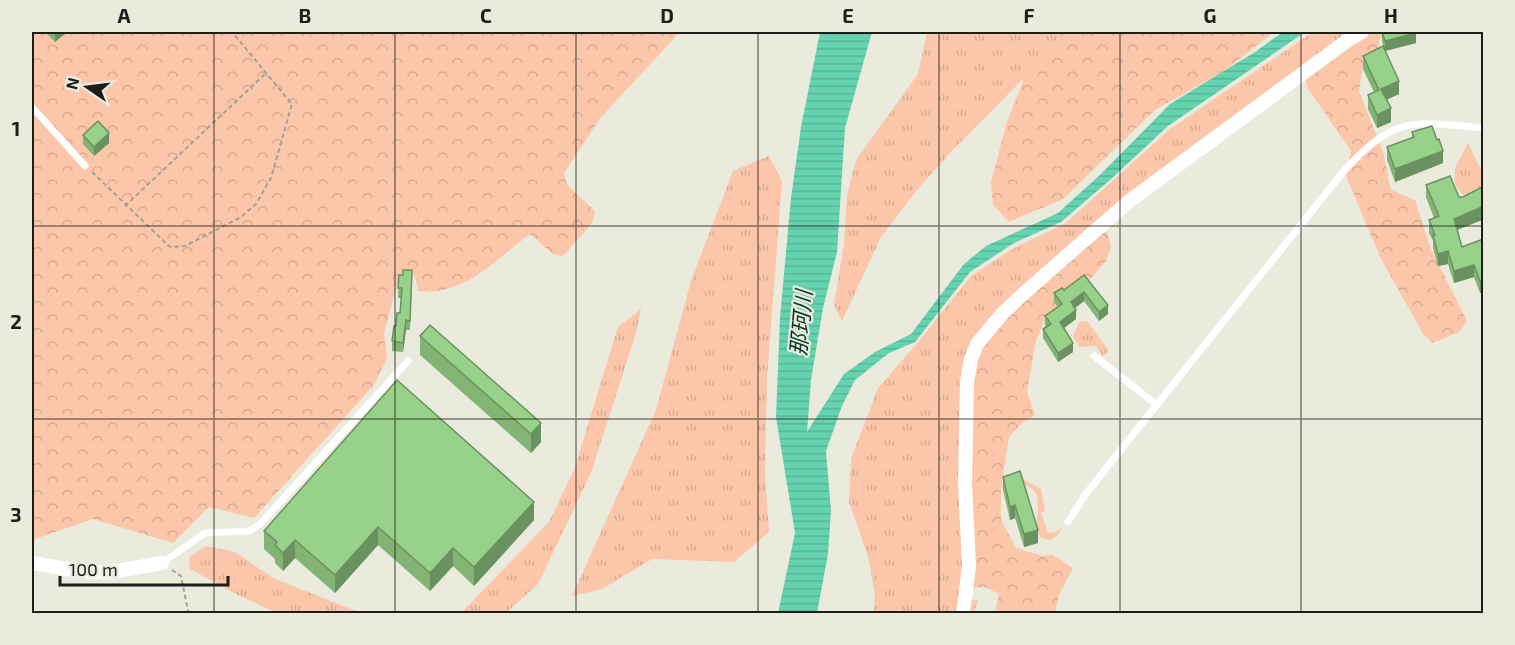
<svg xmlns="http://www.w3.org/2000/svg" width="1515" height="645" viewBox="0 0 1515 645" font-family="'Exo 2','Noto Sans JP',sans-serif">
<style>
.grass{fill:url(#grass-tufts)}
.forest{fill:url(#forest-crowns)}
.water{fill:url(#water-rules)}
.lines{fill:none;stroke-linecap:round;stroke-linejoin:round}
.path{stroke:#a1a297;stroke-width:2;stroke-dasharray:4.5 3;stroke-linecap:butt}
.service{stroke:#fff;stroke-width:7}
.minor{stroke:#fff;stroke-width:14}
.wall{fill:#83b476}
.shaded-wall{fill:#6a9260}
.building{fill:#98d189;stroke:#6a9260;stroke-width:1.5}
.grid{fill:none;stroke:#1d1e19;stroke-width:1.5;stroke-opacity:0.55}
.labels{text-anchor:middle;stroke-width:4.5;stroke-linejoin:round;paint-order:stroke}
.water-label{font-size:22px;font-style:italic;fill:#04382a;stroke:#eaebdd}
.neatline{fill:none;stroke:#1d1e19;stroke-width:2}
.grid-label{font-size:20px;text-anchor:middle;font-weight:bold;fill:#1d1e19}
</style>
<defs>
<pattern id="grass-tufts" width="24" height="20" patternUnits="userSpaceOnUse" patternTransform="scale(1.5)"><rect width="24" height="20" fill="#fbc6a9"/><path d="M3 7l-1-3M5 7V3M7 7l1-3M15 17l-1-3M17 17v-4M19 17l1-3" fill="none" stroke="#d7aa91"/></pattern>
<pattern id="forest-crowns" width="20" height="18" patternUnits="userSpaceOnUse" patternTransform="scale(1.5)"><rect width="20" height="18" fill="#fbc6a9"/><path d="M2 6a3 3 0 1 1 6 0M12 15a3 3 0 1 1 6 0" fill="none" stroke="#d7aa91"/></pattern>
<pattern id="water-rules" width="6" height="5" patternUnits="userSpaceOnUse" patternTransform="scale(1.5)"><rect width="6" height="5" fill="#65d3af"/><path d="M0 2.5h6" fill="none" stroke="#57b596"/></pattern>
</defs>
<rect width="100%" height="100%" fill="#eaebdd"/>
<g class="grass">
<polygon points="927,32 1063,32 1024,78 952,151 917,190 881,237 842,321 834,305 844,244 847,196 856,160 918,74"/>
<polygon points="1313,32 1351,32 1141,184 1008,300 959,591 966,599 978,600 974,613 874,613 875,594 868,557 849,502 851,459 878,388 919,341 971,276 1014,248 1066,223 1170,129"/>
<polygon points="1468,143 1483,174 1483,188 1463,195 1455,184 1455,168"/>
<polygon points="769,156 782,182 767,378 765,471 769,532 734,562 652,559 602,589 572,596 656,410 691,281 733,171"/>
<polygon points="641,309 636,333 591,473 538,584 506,613 461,613 549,522 574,470 618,327"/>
<polygon points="1087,321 1109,351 1103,356 1096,346 1080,347 1073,337 1079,322"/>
<path d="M1005 476 1023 479 1041 489 1045 511 1041 513 1048 533 1056 532 1062 527 1058 535 1051 540 1041 538C1034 525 1038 518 1038 505 1039 481 1016 483 1001 488Z"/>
<polygon points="206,546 235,552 273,578 361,613 277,613 238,595 190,569 189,557"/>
</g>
<g class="forest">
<path d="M32 32H680L601 117 564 173 567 185 595 211 592 223 563 256 553 254 530 234C496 259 464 297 418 291L415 276 399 278 384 333 387 359 373 386 254 518 209 507 173 543 93 519 32 540Z"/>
<polygon points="1063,32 1274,32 1224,71 1155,110 1063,199 1009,222 993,205 991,182 1006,125 1024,78"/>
<polygon points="1369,32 1392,32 1380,39 1377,53 1363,66 1359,91 1383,152 1391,190 1415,200 1430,247 1467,321 1459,332 1432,343 1424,335 1381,259 1346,176 1351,151 1307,87 1305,77 1351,42"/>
<polygon points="1107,232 1111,246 1106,261 1093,276 1046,317 1036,341 1027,391 1035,415 1022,423 1009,437 1001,488 1001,520 1016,548 1043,556 1053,555 1073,568 1059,595 1055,613 995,613 999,594 985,587 968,588 972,383 981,343 1010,310 1099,234"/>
</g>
<polygon class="water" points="820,32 872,32 845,128 837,252 823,308 811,380 807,432 844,374 875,352 911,334 964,264 986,246 1058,213 1101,174 1170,104 1255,52 1283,32 1305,32 1168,126 1111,179 1061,222 1014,243 970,272 915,342 889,353 855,380 842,406 826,451 831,511 828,554 817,613 778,613 795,533 776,417 780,318 791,198 801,127"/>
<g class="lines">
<g class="path">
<polyline points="92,172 170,247 185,246 241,217 256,204 271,178 292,104 232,32"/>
<polyline points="125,206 265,74"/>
<polyline points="172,570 181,576 188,611 191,614"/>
</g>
<g class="service">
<polyline points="32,107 85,166"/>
<polyline points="1094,356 1157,405"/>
<path d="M1068 522 1083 498 1107 467 1343 172C1396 114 1411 122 1484 128"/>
<polyline points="162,563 205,533 249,531 260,524 408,361"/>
</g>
<g class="minor">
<path d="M32 563C53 566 75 572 97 572 120 573 140 566 162 563"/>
<polyline points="963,614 969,566 965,483 967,382 971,359 977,344 1002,314 1022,295 1128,202 1348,40 1362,32"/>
</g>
</g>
<g class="wall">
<polygon points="45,32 67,32 55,42"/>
<polygon points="1382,32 1416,43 1385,51 1399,94 1386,100 1391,122 1377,128 1368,109 1368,95 1374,92 1363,69 1363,56 1383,46 1382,41"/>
<polygon points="1412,132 1437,140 1443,163 1395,182 1387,160 1387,147 1412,138"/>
<polygon points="83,135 109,143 94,156 83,144"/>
<polygon points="1426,185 1459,197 1463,197 1484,186 1484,223 1482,220 1457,230 1462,247 1483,239 1480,293 1474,277 1454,283 1448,264 1438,266 1433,248 1433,241 1429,233 1429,220 1434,218 1426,197"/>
<polygon points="399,275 412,279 410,330 406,330 403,352 392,351 392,341 400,313 402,298 398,298"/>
<polygon points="1084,275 1108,314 1099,321 1084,301 1075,308 1076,319 1064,328 1073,352 1058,362 1043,338 1043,329 1046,327 1045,325 1045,316 1058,307 1054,302 1054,293 1064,290"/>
<polygon points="420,336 541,442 531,453 420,355"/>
<polygon points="1003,477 1038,543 1024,547 1015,518 1010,520 1003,490"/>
<polygon points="534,520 474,586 453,566 430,591 378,545 335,593 295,558 283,571 275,563 275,559 264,549 264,531"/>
</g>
<g class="shaded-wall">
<polygon points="56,32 67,32 55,42 55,33"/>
<polygon points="1416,33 1416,43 1385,51 1385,41"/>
<polygon points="1399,81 1399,94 1381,102 1381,89"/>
<polygon points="1391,108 1391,122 1377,128 1377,115"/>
<polygon points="109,133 109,143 94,156 94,147"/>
<polygon points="1443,151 1443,163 1395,182 1395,169"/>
<polygon points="1482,207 1482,220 1454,231 1454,219"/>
<polygon points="1448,251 1448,264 1438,266 1438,254"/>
<polygon points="1474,265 1474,277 1454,283 1454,271"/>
<polygon points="1484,279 1484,292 1480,293 1480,281"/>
<polygon points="1084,292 1084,301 1071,311 1071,302"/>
<polygon points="1108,305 1108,314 1099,321 1099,312"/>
<polygon points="1076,310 1076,319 1060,331 1060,322"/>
<polygon points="406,320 406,330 403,352 403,343"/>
<polygon points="1073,343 1073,352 1058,362 1058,353"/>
<polygon points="541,423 541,442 531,453 531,434"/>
<polygon points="534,502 534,520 474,586 474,567"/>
<polygon points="1015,505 1015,518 1010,520 1010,507"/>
<polygon points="378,527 378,545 335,593 335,575"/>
<polygon points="1038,530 1038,543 1024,547 1024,534"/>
<polygon points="295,540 295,558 283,571 283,553"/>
<polygon points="453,548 453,566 430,591 430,573"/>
</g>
<g class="building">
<polygon points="1382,32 1416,32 1416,33 1385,41"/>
<polygon points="1383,46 1399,81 1381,89 1391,108 1377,115 1368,95 1379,90 1363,56"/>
<polygon points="98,121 109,133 94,147 83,135"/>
<polygon points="1432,126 1437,140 1439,139 1443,151 1395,169 1387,147 1414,137 1412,132"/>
<polygon points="1450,176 1459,197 1463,197 1484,186 1484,211 1482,207 1454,219 1462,247 1483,239 1484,279 1480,281 1474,265 1454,271 1448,251 1438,254 1433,235 1435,235 1429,220 1439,216 1426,185"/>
<polygon points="403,270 412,270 410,321 406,320 403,343 392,341 394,326 396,326 397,313 400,313 402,288 398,288 399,275 403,275"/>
<polygon points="1084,275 1108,305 1099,312 1084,292 1071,302 1076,310 1060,322 1073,343 1058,353 1043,329 1051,324 1045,316 1062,304 1054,293 1062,288 1064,290"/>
<polygon points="430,325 541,423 531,434 420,336"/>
<polygon points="397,380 534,502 474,567 453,548 430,573 378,527 335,575 295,540 283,553 275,545 277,542 264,531"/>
<polygon points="1020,471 1038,530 1024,534 1015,505 1010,507 1003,477"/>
</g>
<path class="grid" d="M214 32V614M395 32V614M576 32V614M758 32V614M939 32V614M1120 32V614M1301 32V614M32 226H1484M32 419H1484"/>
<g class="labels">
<g class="water-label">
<text transform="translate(801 323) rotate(-85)" y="8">那珂川</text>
</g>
</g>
<rect width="1515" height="645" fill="none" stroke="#eaebdd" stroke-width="66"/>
<g transform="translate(87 87) rotate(284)" stroke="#eaebdd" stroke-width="4.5" paint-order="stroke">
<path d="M0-4.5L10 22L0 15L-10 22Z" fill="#1d1e19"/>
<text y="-9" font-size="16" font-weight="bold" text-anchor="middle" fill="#1d1e19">N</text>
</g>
<path d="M60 576v9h168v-9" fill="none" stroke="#1d1e19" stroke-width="3"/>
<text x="69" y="576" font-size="18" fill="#1d1e19" stroke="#eaebdd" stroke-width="4.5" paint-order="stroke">100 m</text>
<rect x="33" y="33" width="1449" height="579" class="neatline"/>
<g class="grid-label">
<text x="124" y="23">A</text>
<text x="305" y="23">B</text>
<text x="486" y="23">C</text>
<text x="667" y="23">D</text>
<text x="848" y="23">E</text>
<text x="1029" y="23">F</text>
<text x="1210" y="23">G</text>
<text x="1391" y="23">H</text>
<text x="16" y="136">1</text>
<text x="16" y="329">2</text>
<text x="16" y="522">3</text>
</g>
</svg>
